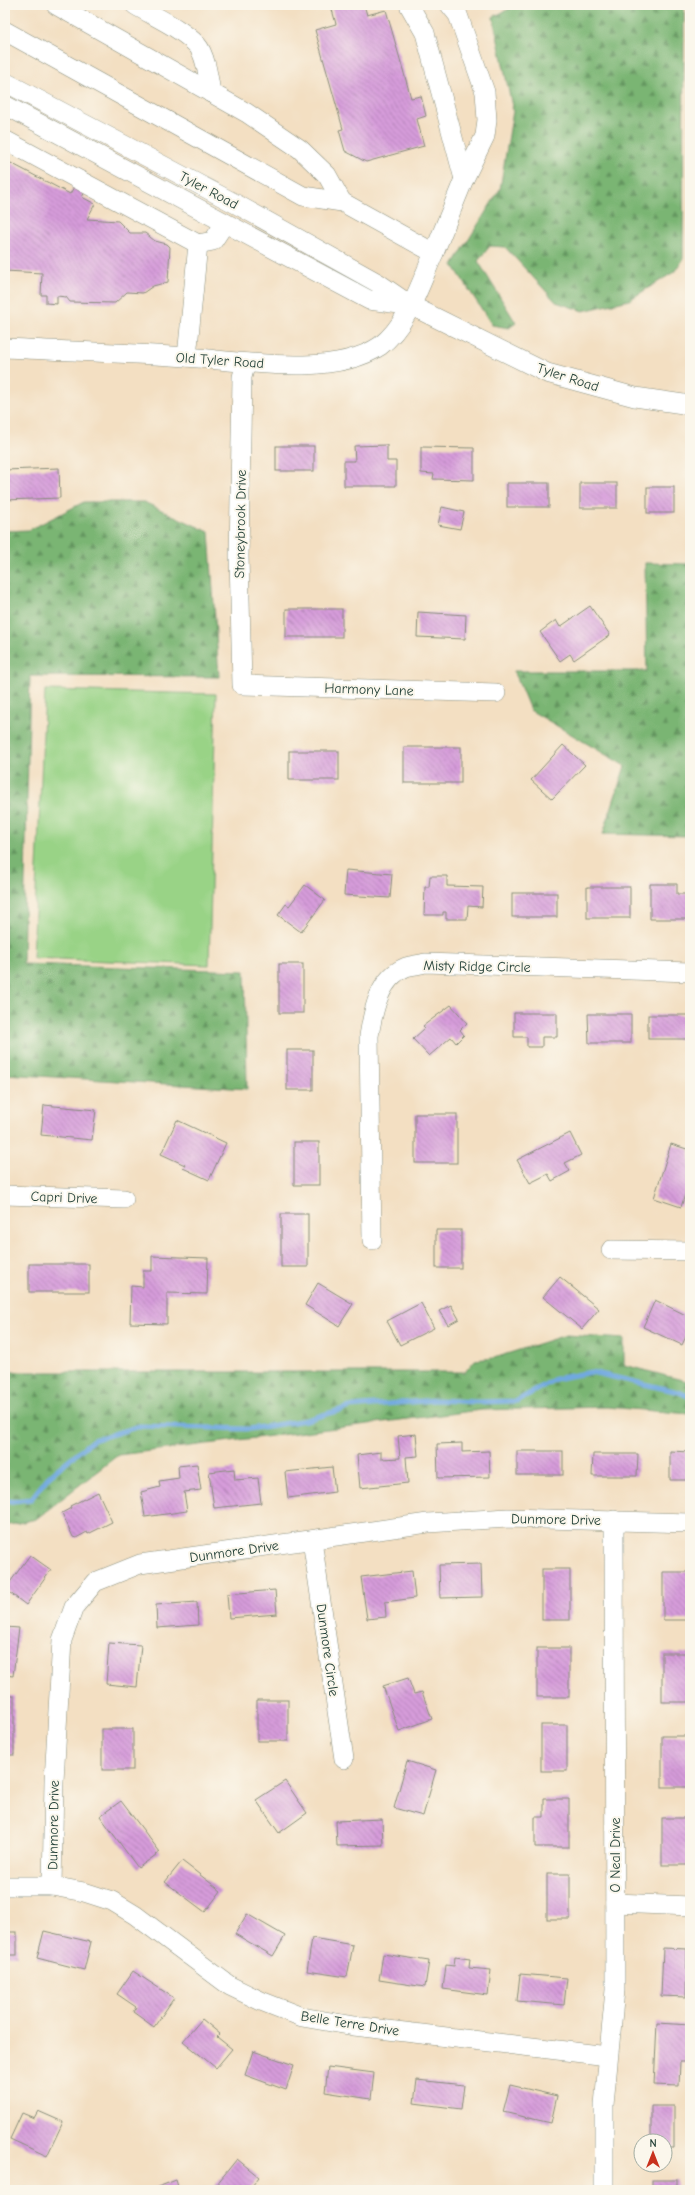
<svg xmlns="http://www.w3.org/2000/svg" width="695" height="2195" viewBox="0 0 695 2195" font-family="'Comic Neue',sans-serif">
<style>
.forest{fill:url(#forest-firs);stroke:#4c7954}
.pitch{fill:#99d386;stroke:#5c885d}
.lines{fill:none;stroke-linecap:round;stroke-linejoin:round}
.stream{stroke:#71a9e0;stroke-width:5}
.building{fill:url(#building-back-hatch)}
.minor-casing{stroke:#898e7b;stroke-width:20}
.minor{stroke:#fff;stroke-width:19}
.labels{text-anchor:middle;stroke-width:4;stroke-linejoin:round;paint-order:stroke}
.street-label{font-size:14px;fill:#1f3d34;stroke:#fbf7ec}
</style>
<defs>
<pattern id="forest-firs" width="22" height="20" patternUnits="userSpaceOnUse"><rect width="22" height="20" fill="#7ab573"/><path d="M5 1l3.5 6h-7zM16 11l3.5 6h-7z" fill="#63945f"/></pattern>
<pattern id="building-back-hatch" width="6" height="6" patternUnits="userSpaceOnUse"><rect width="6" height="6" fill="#d69bda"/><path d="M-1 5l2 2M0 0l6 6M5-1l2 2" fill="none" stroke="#ad80b2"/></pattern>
</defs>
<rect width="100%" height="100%" fill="#fbf7ec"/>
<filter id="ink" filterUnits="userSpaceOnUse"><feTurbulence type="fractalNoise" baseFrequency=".025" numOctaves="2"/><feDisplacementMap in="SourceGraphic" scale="8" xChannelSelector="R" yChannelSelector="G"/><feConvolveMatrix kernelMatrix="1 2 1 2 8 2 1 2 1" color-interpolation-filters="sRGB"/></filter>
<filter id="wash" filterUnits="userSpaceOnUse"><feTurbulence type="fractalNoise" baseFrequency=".012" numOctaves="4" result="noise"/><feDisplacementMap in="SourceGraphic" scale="16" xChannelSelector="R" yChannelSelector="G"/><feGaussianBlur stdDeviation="0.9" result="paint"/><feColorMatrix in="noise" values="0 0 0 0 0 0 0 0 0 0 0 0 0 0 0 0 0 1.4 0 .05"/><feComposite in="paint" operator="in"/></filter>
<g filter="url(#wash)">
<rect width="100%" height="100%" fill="#f3dfc2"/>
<g class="forest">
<polygon points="517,5 684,5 683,260 674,272 629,300 583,311 556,302 505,247 490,246 478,261 516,323 509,328 492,325 453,265 500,189 513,111 493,17"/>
<polygon points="84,502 144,502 209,532 219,677 30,676 23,964 245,971 247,1089 5,1074 5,531 29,530"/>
<polygon points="645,563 690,564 690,836 603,834 625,766 530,710 514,671 647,671"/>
<polygon points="566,1335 624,1339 624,1365 690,1382 690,1414 607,1407 481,1410 118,1455 36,1519 5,1526 5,1372 465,1372 475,1360 494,1358"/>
</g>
<polygon class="pitch" points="45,690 216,694 209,965 33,958"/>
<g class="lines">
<polyline class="stream" points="5,1502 31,1499 49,1476 93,1440 140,1426 249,1429 306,1420 350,1407 436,1400 477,1402 517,1401 555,1379 591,1372 679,1392 690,1397"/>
</g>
<g id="blocks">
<g class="building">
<polygon points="336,5 364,5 367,15 386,10 411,98 421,96 426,116 417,119 424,146 366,162 345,151 339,130 343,129 315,30 336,24 331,6"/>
<polygon points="5,160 70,194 76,183 87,189 82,197 95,204 87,219 118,221 130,233 145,233 155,241 167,244 170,247 168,282 153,286 143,293 127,292 115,303 70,302 66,297 57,296 57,304 46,303 46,295 41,295 42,273 5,271"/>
<polygon points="387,445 387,461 396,461 396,486 344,486 344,461 355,461 354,446"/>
<rect x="276" y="446" width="38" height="25"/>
<polygon points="421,447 474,448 474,480 433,479 434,474 421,473"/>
<polygon points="59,468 60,498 5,500 5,470"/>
<rect x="507" y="483" width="42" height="24"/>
<rect x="580" y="483" width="37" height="25"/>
<rect x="647" y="487" width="27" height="26"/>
<polygon points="442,507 464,512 460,529 438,525"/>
<polygon points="590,606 610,635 574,660 570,654 560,661 540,632 556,620 560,627"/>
<rect x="286" y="609" width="56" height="28"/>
<polygon points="418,612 466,615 465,639 417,637"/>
<polygon points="563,745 585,765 552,799 531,780"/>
<rect x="404" y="747" width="57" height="36"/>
<rect x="289" y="751" width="50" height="29"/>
<polygon points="346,870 392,874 390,898 344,895"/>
<polygon points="430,876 447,876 447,886 483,887 482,907 468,906 467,919 446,919 446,912 443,912 443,915 424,915 425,887 429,887"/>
<polygon points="650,884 677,884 677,894 690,894 690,919 650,919"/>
<polygon points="305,885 325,900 301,932 278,915 286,904 289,906"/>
<rect x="587" y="887" width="43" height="31"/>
<rect x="512" y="893" width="45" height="24"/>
<rect x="279" y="964" width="24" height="49"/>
<polygon points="451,1005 467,1023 460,1030 464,1035 456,1043 451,1037 429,1056 413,1039 425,1028 423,1026"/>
<polygon points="514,1013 557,1013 557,1037 542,1037 542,1047 527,1047 527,1037 514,1037"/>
<polygon points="588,1014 631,1014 631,1043 589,1043"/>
<rect x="648" y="1015" width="42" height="24"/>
<rect x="287" y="1050" width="26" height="40"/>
<polygon points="44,1105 96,1110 92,1140 41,1135"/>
<rect x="415" y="1114" width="42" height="49"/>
<polygon points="177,1120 226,1143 209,1180 183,1168 185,1165 161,1154"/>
<polygon points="570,1133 581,1155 565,1163 570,1171 552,1181 548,1174 530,1183 517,1160"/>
<rect x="294" y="1142" width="25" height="43"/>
<polygon points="671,1144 690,1150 690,1179 681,1207 654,1198"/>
<rect x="281" y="1214" width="27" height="53"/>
<rect x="436" y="1230" width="25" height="38"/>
<polygon points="152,1256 208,1258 207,1294 167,1293 167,1324 130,1323 131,1286 143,1287 143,1271 152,1271"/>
<rect x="29" y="1264" width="60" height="28"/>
<polygon points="560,1277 599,1309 582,1329 543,1297"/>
<polygon points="318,1283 353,1304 339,1326 305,1305"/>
<polygon points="655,1300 690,1317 690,1328 682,1345 643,1327"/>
<polygon points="421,1303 434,1328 400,1345 387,1321"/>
<polygon points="451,1305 459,1319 448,1325 439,1311"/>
<polygon points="416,1434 418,1456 406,1457 408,1483 360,1488 357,1455 381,1452 381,1459 400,1458 398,1436"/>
<polygon points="462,1443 462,1452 489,1451 490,1477 438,1478 437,1444"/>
<rect x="517" y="1451" width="46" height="24"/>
<polygon points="670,1451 690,1452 690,1480 670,1480"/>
<polygon points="593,1454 638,1454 637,1476 592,1476"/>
<polygon points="197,1464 201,1490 184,1492 187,1511 145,1517 141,1492 160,1487 159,1481 179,1478 178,1466"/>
<polygon points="332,1467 335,1492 288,1498 285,1472"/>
<polygon points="234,1469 235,1480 258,1478 261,1503 214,1508 209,1472"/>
<polygon points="98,1492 112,1522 88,1534 87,1532 76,1538 73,1537 62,1513 71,1508 70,1506"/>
<polygon points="30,1555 51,1570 26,1605 5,1589"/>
<polygon points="481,1564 482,1597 440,1598 439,1565"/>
<rect x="542" y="1569" width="28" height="51"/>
<polygon points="412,1571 415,1598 385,1602 386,1617 367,1619 361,1577"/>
<rect x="663" y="1572" width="27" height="48"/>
<polygon points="275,1590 277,1614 229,1618 227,1594"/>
<polygon points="197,1602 198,1625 157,1628 156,1605"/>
<polygon points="5,1627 19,1628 13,1676 5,1675"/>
<polygon points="109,1643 141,1645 137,1687 106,1684"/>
<rect x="537" y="1648" width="32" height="49"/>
<rect x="662" y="1653" width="28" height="49"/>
<polygon points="408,1678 414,1694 422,1692 432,1719 399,1731 383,1686"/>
<rect x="5" y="1696" width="9" height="59"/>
<rect x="257" y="1700" width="31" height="41"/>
<rect x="541" y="1725" width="26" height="46"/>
<rect x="102" y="1729" width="31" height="41"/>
<rect x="662" y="1736" width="28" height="51"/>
<polygon points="407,1761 436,1770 423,1816 394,1808"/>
<polygon points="285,1781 307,1813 279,1833 256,1800"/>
<polygon points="544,1799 569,1799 569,1847 535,1847 535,1817 544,1817"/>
<polygon points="121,1801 160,1852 138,1868 100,1816"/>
<rect x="662" y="1818" width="28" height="47"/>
<polygon points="382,1819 383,1845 337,1846 336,1821"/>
<polygon points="182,1861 221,1891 205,1912 165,1882"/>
<rect x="547" y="1874" width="23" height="45"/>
<polygon points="247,1914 285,1936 273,1956 235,1934"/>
<polygon points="44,1931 91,1942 84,1970 37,1958"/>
<rect x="5" y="1932" width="12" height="23"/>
<polygon points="312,1938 353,1945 347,1977 307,1971"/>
<polygon points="663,1948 687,1949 686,1997 661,1996"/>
<polygon points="383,1954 429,1961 425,1987 379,1980"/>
<polygon points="455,1957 470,1959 469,1968 491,1970 488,1995 443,1989 446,1965 454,1966"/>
<polygon points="133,1971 174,1998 154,2027 133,2012 136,2007 117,1994"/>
<polygon points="520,1974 567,1978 564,2005 517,2001"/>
<polygon points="202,2019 220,2034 217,2037 232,2049 216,2068 183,2041"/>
<polygon points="657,2023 690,2025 690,2062 680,2062 679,2086 654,2085"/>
<polygon points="253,2051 294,2065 286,2090 245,2075"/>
<polygon points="328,2067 374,2073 371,2099 325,2092"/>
<polygon points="417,2080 464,2085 461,2109 414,2103"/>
<polygon points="510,2085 557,2096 551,2123 503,2112"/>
<polygon points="651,2106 674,2106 674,2148 665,2148 665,2141 651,2141"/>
<polygon points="38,2111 63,2122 47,2156 10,2139 22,2113 34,2118"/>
<polygon points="237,2159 259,2177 249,2190 212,2190"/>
<polygon points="176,2180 179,2190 150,2190"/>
<rect x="652" y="2180" width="25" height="10"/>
</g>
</g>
</g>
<g filter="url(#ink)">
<use href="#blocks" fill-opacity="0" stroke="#898e7b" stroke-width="1"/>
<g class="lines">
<defs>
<g id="minor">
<polyline points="56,5 247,113 300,149 327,175 342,202"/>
<path d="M135 5C155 17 181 28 197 45 206 55 209 81 211 93"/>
<polyline points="409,5 425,33 464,179"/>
<path d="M5 31 303 196 342 202 434 253C420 284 408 325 380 346 333 378 240 361 186 357 126 353 65 351 5 348"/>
<polyline points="5,82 236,204 378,283 410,305 547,373 635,397 690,405"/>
<polyline points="5,105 369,300 407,305"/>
<polyline points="5,140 198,244 213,241 225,223"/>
<polyline points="434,253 464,179 485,136 487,120 485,92 458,15 450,5"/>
<polyline points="187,357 198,244"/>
<polyline points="246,363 242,377 239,556 242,685 496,693"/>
<polyline points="5,1195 124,1199"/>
<path d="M372 1240 369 1036C373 1011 379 978 406 967 412 965 419 965 425 963L690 972"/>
<polyline points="611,1250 690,1251"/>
<polyline points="312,1540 344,1759"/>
<polyline points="5,1886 52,1886 84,1892 112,1901 135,1915 230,1986 261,2001 302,2017 354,2026 608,2056"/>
<polyline points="52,1886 54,1781 62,1640 74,1607 95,1582 140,1564 428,1523 508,1518 690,1523"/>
<polyline points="615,1903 690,1906"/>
<polyline points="604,2190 604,2105 615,1990 614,1520"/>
</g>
</defs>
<use href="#minor" class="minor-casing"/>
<use href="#minor" class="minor"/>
</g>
</g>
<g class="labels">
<g class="street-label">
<text transform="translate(209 190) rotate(28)" y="5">Tyler Road</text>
<text transform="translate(220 360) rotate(4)" y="5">Old Tyler Road</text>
<text transform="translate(568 377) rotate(18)" y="5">Tyler Road</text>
<text transform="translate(240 524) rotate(-89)" y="5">Stoneybrook Drive</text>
<text transform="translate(369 689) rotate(2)" y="5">Harmony Lane</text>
<text transform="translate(477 966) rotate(1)" y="5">Misty Ridge Circle</text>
<text transform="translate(64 1197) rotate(2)" y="5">Capri Drive</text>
<text transform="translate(556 1519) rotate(1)" y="5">Dunmore Drive</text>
<text transform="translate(234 1551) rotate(-8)" y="5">Dunmore Drive</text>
<text transform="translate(328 1650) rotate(82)" y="5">Dunmore Circle</text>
<text transform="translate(53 1825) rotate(-89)" y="5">Dunmore Drive</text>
<text transform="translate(615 1855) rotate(-90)" y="5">O Neal Drive</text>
<text transform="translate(350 2023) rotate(9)" y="5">Belle Terre Drive</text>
</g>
</g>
<rect width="695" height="2195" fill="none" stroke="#fbf7ec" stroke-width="20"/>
<g transform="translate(653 2153)"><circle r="19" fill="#fbf7ec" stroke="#a3ada2"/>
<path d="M0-3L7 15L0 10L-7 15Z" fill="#c8321e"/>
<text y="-6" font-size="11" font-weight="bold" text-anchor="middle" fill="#1f3d34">N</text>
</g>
</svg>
